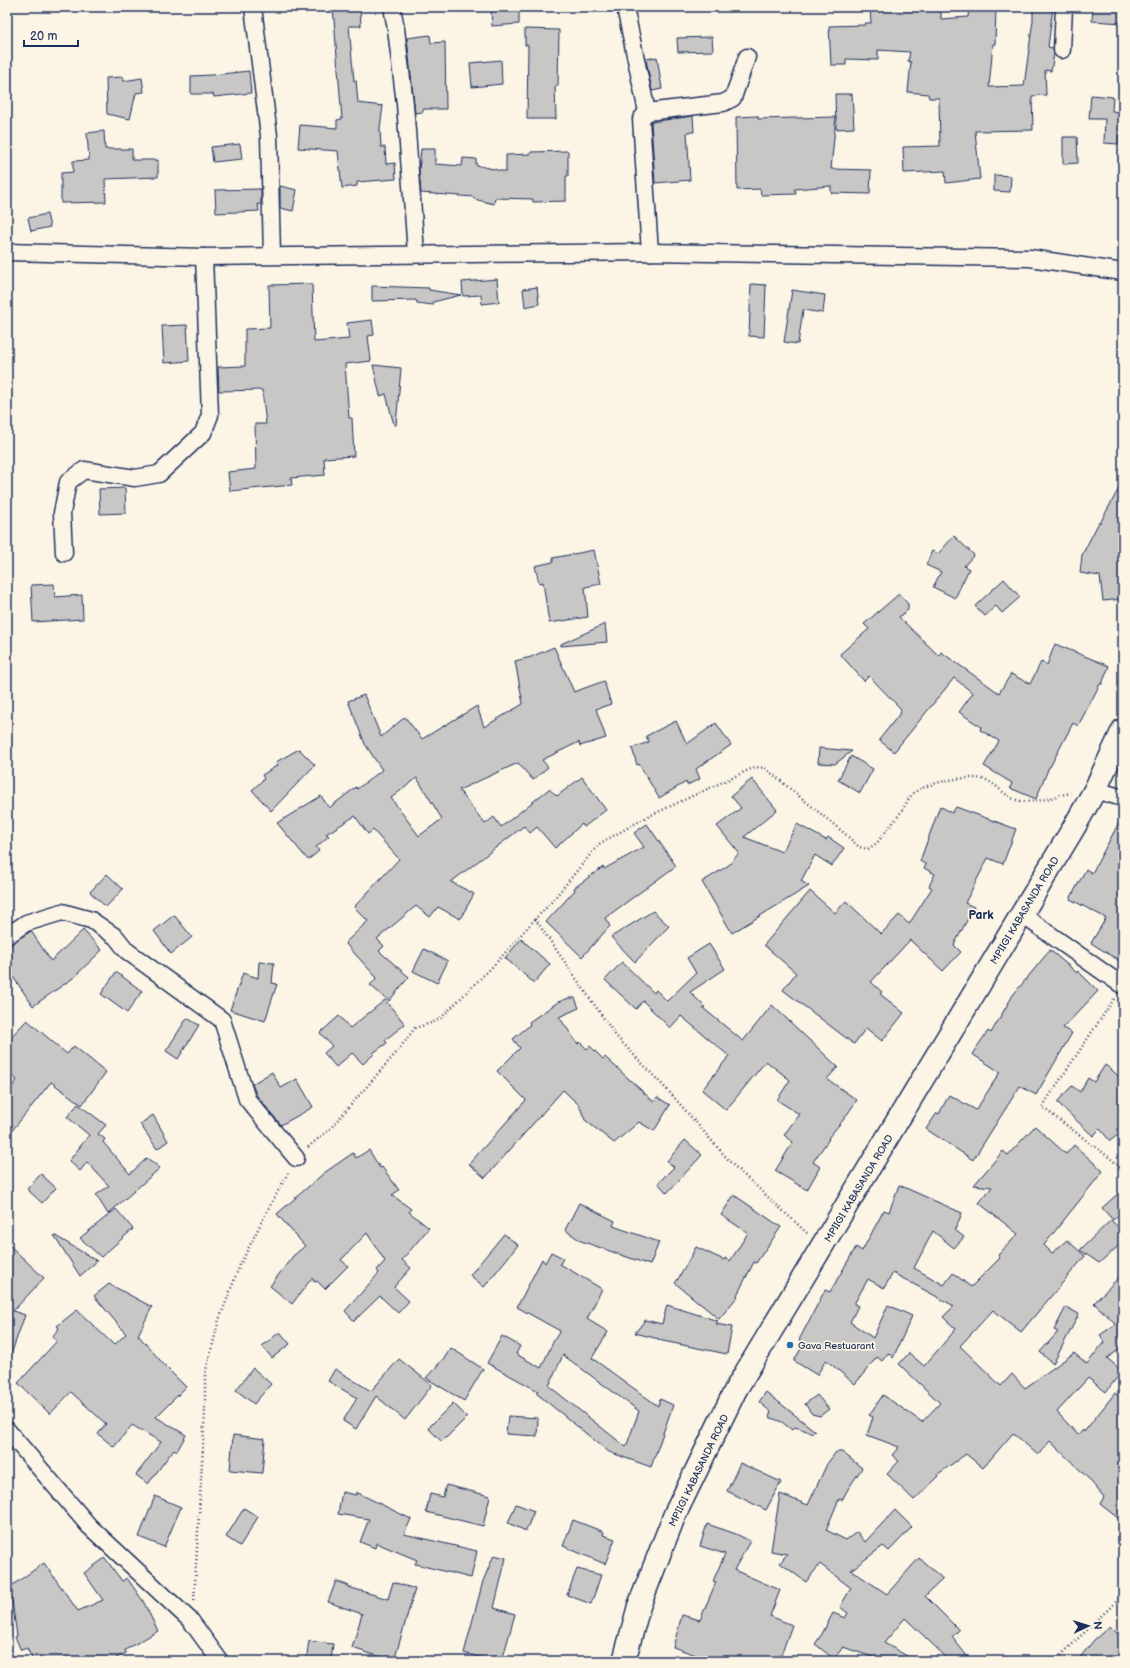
<svg xmlns="http://www.w3.org/2000/svg" width="1130" height="1668" viewBox="0 0 1130 1668" font-family="'Balsamiq Sans',sans-serif">
<style>
.building{fill:#c8c7c6;stroke:#1b2f5e;fill-rule:evenodd}
.lines{fill:none;stroke-linecap:round;stroke-linejoin:round}
.street-casing{stroke:#1b2f5e;stroke-width:19}
.secondary-casing{stroke:#1b2f5e;stroke-width:25}
.path{stroke:#1b2f5e;stroke-width:2.5;stroke-dasharray:1 3;stroke-linecap:butt}
.street{stroke:#fcf5e5;stroke-width:16}
.secondary{stroke:#fcf5e5;stroke-width:22}
.poi-dot{fill:#1f6fb2;stroke:#fcf5e5;stroke-width:1.5}
.labels{text-anchor:middle;stroke-width:3.5;stroke-linejoin:round;paint-order:stroke}
.street-label{font-size:10px;fill:#1b2f5e;stroke:#fcf5e5}
.poi-label{font-size:10px;fill:#1b2f5e;stroke:#fcf5e5;text-anchor:start}
.quarter-label{font-size:12px;font-weight:bold;fill:#1b2f5e;stroke:#fcf5e5}
</style>
<rect width="100%" height="100%" fill="#fcf5e5"/>
<filter id="ink" filterUnits="userSpaceOnUse"><feTurbulence type="fractalNoise" baseFrequency=".025" numOctaves="2"/><feDisplacementMap in="SourceGraphic" scale="8" xChannelSelector="R" yChannelSelector="G"/><feConvolveMatrix kernelMatrix="1 2 1 2 8 2 1 2 1" color-interpolation-filters="sRGB"/></filter>
<g filter="url(#ink)">
<g class="building">
<polygon points="333,7 360,7 361,26 349,26 354,81 356,80 358,103 383,106 380,128 381,147 385,147 386,164 395,163 396,179 357,182 357,186 342,188 338,151 298,148 300,125 337,128 337,120 342,119"/>
<polygon points="870,7 941,7 941,19 968,17 969,7 996,7 995,44 993,44 989,87 1024,86 1033,20 1033,7 1053,7 1048,47 1053,48 1054,54 1051,71 1045,70 1046,95 1032,96 1033,130 975,131 980,179 946,183 945,171 904,173 903,147 940,146 939,98 929,98 928,94 908,92 911,62 908,61 910,52 878,50 878,60 846,59 846,65 831,65 829,26 865,25 865,23 871,23"/>
<polygon points="1093,7 1123,7 1123,23 1092,21"/>
<polygon points="519,10 519,24 492,26 491,11"/>
<polygon points="525,29 559,30 558,86 555,86 556,119 527,119 528,45 525,45"/>
<polygon points="430,35 431,43 445,42 446,109 423,109 423,112 415,113 407,38"/>
<polygon points="712,37 713,51 678,52 677,38"/>
<polygon points="657,57 662,89 652,91 646,59"/>
<polygon points="501,60 502,84 472,87 470,63"/>
<polygon points="249,71 251,93 214,97 213,94 191,94 191,76 212,75"/>
<polygon points="123,77 123,81 142,78 144,92 136,93 130,119 107,114 106,78"/>
<polygon points="835,94 852,94 854,128 836,129"/>
<polygon points="1091,95 1113,97 1112,111 1119,112 1119,114 1123,114 1123,132 1119,132 1118,144 1104,143 1105,119 1089,119"/>
<polygon points="693,116 694,132 687,132 690,180 655,183 651,122"/>
<polygon points="758,116 758,119 836,117 831,169 871,170 870,194 831,193 831,186 795,189 796,194 761,195 760,189 737,190 736,117"/>
<polygon points="104,131 105,149 132,149 132,160 158,160 158,177 105,179 106,202 61,203 61,173 73,172 73,161 89,160 87,133"/>
<polygon points="1063,137 1077,137 1078,163 1063,164"/>
<polygon points="240,144 242,159 213,162 211,147"/>
<polygon points="421,149 435,149 435,164 462,166 463,158 476,159 476,165 506,172 506,155 531,154 531,152 568,151 568,176 566,176 566,201 533,202 533,199 495,198 494,204 474,199 474,197 421,193 419,170"/>
<polygon points="994,175 1011,176 1010,192 994,191"/>
<polygon points="280,186 297,190 293,211 280,208"/>
<polygon points="261,189 261,204 258,204 259,211 216,213 215,190"/>
<polygon points="47,214 50,227 31,231 28,218"/>
<polygon points="497,279 499,302 482,304 481,295 463,296 462,282"/>
<polygon points="312,284 314,342 349,339 347,323 372,320 374,335 368,336 371,361 345,364 349,418 352,418 354,456 324,458 325,475 291,478 292,485 230,491 228,472 256,469 255,424 266,424 262,390 219,391 218,367 245,366 245,329 270,328 269,285"/>
<polygon points="751,284 766,285 764,337 749,336"/>
<polygon points="372,286 429,288 429,290 461,295 433,302 433,305 417,303 416,300 372,301"/>
<polygon points="537,287 539,304 525,307 523,289"/>
<polygon points="792,290 825,295 823,313 803,310 798,344 784,342"/>
<polygon points="187,325 189,361 164,363 162,326"/>
<polygon points="373,365 401,368 396,425 394,425 386,394 380,396"/>
<polygon points="1123,481 1123,599 1103,601 1100,576 1080,573 1082,555 1099,522 1100,523"/>
<polygon points="125,488 126,513 100,514 99,489"/>
<polygon points="954,536 974,555 964,566 969,569 955,598 933,587 941,572 926,565 932,551 938,554"/>
<polygon points="594,550 601,584 585,587 588,617 549,623 543,582 539,583 535,566 553,562 553,558"/>
<polygon points="1004,579 1020,597 1002,613 996,606 985,616 975,606"/>
<polygon points="54,584 55,597 82,595 83,619 33,622 31,585"/>
<polygon points="899,594 908,604 908,610 899,617 939,656 941,652 999,693 1011,674 1030,684 1041,662 1047,665 1055,644 1109,666 1102,684 1100,684 1078,726 1073,723 1050,767 1049,767 1036,799 1010,788 1012,783 984,766 999,741 980,730 981,727 959,712 973,693 954,678 894,752 879,740 901,712 900,711 901,709 869,676 864,681 840,654 869,629 864,624"/>
<polygon points="605,624 607,642 561,646 561,644"/>
<path d="M554 647 574 692 604 681 611 704 596 709 606 738 580 746 579 742 542 760 548 767 533 780 518 763 459 790 485 824 494 817 501 827 549 789 557 796 582 777 606 810 584 827 582 824 555 848 537 827 530 833 524 826 451 882 474 894 460 919 438 907 430 917 416 906 377 939 384 946 379 951 409 977 389 1001 370 985 377 978 345 943 368 921 354 907 399 859 373 830 368 834 355 816 326 834 329 836 316 847 319 851 308 860 277 823 321 796 329 808 356 787 357 789 382 770 365 744 348 701 364 695 381 737 405 717 422 739 477 706 484 727 523 704 515 661 531 657ZM417 778 442 819 419 836 391 798Z"/>
<polygon points="676,721 687,744 716,723 731,745 696,769 700,779 687,785 686,782 659,798 639,764 637,765 632,748 649,742 646,736"/>
<polygon points="819,748 852,751 835,764 818,763"/>
<polygon points="299,749 315,765 271,811 252,790 264,779 262,775 278,765 276,762"/>
<polygon points="851,756 873,769 860,793 838,780"/>
<polygon points="752,779 777,810 744,837 782,852 797,824 826,840 828,837 844,848 832,866 815,855 801,881 809,886 732,933 702,882 729,865 739,853 717,826 741,808 731,796"/>
<polygon points="940,806 952,813 956,807 1016,829 1003,864 988,858 965,903 974,907 954,945 961,952 943,971 910,940 871,982 882,992 880,994 904,1013 882,1041 866,1028 854,1044 783,990 796,973 764,945 810,891 835,913 846,901 881,934 899,915 909,924 932,888 929,886 935,874 924,868 926,865 920,861"/>
<polygon points="1123,815 1123,963 1091,943 1106,918 1070,899 1086,869 1092,873"/>
<polygon points="647,824 676,866 605,918 610,926 582,957 546,922 575,890 574,888 603,867 604,869 644,847 634,833"/>
<polygon points="107,874 123,889 106,907 90,892"/>
<polygon points="653,911 669,926 635,962 611,937"/>
<polygon points="174,915 192,937 171,954 154,931"/>
<polygon points="83,930 102,950 73,978 33,1006 7,968 7,946 31,931 51,961"/>
<polygon points="521,939 550,964 534,983 505,958"/>
<polygon points="709,944 725,969 690,992 705,1007 703,1008 743,1041 772,1005 838,1067 827,1079 857,1100 844,1119 828,1138 829,1139 813,1162 820,1167 807,1190 775,1171 793,1142 784,1135 799,1114 777,1100 790,1080 766,1061 726,1110 702,1090 729,1056 681,1016 670,1028 643,1001 636,1009 605,980 622,962 654,993 656,990 667,1001 696,973 687,958"/>
<polygon points="424,949 448,961 437,983 413,971"/>
<polygon points="1050,950 1077,973 1078,971 1098,991 1063,1028 1072,1033 1036,1095 1020,1086 973,1160 926,1129 937,1113 939,1114 949,1095 976,1110 1000,1072 972,1054 988,1031 991,1033 1013,995"/>
<polygon points="259,962 274,963 272,983 277,984 265,1021 230,1010 243,973 258,978"/>
<polygon points="116,972 142,991 127,1013 101,994"/>
<polygon points="569,998 575,998 579,1008 559,1017 578,1044 580,1042 587,1049 590,1046 603,1059 605,1057 654,1102 657,1097 670,1105 654,1131 639,1122 614,1143 585,1120 579,1105 563,1090 485,1178 469,1164 526,1100 497,1071 520,1048 513,1039 530,1025 529,1022 558,1002"/>
<polygon points="385,1000 405,1024 385,1040 387,1043 373,1053 374,1054 363,1064 352,1053 336,1067 324,1053 332,1046 320,1033 339,1016 350,1028"/>
<polygon points="187,1018 199,1025 178,1059 166,1051"/>
<polygon points="27,1020 67,1054 74,1046 106,1072 82,1105 51,1082 7,1137 7,1093 17,1080 7,1072 7,1041"/>
<polygon points="1105,1065 1112,1070 1123,1081 1123,1131 1110,1141 1100,1129 1093,1136 1057,1102 1072,1086 1080,1092 1088,1078 1094,1082"/>
<polygon points="272,1072 281,1088 297,1079 313,1107 281,1125 257,1096 252,1084"/>
<polygon points="78,1104 106,1125 98,1134 105,1139 103,1142 130,1174 147,1158 160,1168 108,1214 96,1195 109,1186 87,1162 80,1171 69,1161 89,1135 67,1117"/>
<polygon points="153,1115 168,1141 157,1149 140,1124"/>
<polygon points="1035,1126 1066,1154 1074,1145 1103,1171 1044,1245 1052,1253 1067,1240 1085,1256 1021,1332 993,1310 960,1346 1001,1386 1012,1374 1025,1388 1074,1353 1087,1364 1104,1342 1100,1335 1116,1324 1094,1303 1123,1273 1123,1347 1107,1358 1122,1371 1106,1392 1088,1378 1057,1412 1078,1435 1083,1430 1084,1432 1115,1393 1123,1401 1123,1522 1100,1504 1104,1497 1087,1477 1050,1441 1038,1455 1013,1433 983,1468 966,1454 938,1474 939,1476 914,1500 887,1474 899,1461 892,1455 899,1447 867,1435 873,1417 869,1415 883,1395 922,1422 940,1403 899,1364 909,1353 924,1366 956,1329 943,1317 954,1306 893,1273 884,1288 868,1279 854,1304 858,1306 850,1322 873,1338 888,1305 912,1316 893,1358 888,1353 882,1361 877,1357 855,1384 826,1360 817,1375 794,1361 804,1343 799,1340 825,1290 830,1292 856,1247 862,1251 884,1210 889,1212 899,1185 962,1213 955,1230 964,1237 954,1248 933,1231 914,1268 944,1285 953,1273 971,1287 1000,1258 998,1255 1018,1234 979,1203 992,1187 974,1185 1003,1151 1008,1155"/>
<polygon points="685,1140 702,1155 667,1193 658,1183 674,1167 667,1161"/>
<polygon points="369,1150 380,1168 382,1167 399,1190 392,1195 411,1209 409,1212 429,1228 402,1260 411,1268 394,1287 409,1301 398,1313 380,1296 354,1321 345,1311 379,1273 377,1270 385,1261 367,1233 341,1260 348,1266 325,1289 317,1281 315,1282 312,1278 292,1304 270,1286 293,1256 305,1246 277,1214 324,1173 353,1153 356,1158"/>
<polygon points="41,1174 56,1188 42,1203 27,1189"/>
<polygon points="1123,1189 1123,1211 1113,1220 1102,1208"/>
<polygon points="734,1195 781,1227 756,1263 754,1262 737,1295 738,1296 719,1319 675,1283 680,1276 696,1247 724,1260 725,1258 730,1261 748,1233 721,1215"/>
<polygon points="579,1203 615,1221 613,1226 659,1242 650,1265 581,1241 565,1230"/>
<polygon points="116,1209 133,1229 101,1257 80,1238"/>
<polygon points="1111,1220 1123,1232 1123,1242 1099,1263 1080,1250"/>
<polygon points="504,1234 518,1245 484,1287 470,1275"/>
<polygon points="54,1235 97,1261 80,1276"/>
<polygon points="7,1243 44,1278 13,1311 25,1315 9,1360 7,1359"/>
<path d="M551 1252 563 1258 560 1264 602 1289 587 1319 608 1332 592 1358 658 1406 660 1399 673 1405 651 1467 609 1452 536 1393 538 1391 487 1363 502 1336 520 1346 516 1354 541 1368 554 1340 560 1331 517 1307 542 1259 545 1263ZM563 1355 639 1411 626 1447 549 1386Z"/>
<polygon points="109,1284 152,1307 138,1335 166,1367 186,1387 156,1417 186,1435 177,1451 174,1449 148,1484 136,1475 161,1442 132,1425 114,1447 98,1434 106,1424 71,1392 50,1414 18,1383 57,1341 52,1337 59,1328 57,1326 77,1310 114,1345 126,1334 94,1296"/>
<polygon points="667,1305 718,1321 716,1324 732,1327 727,1354 658,1340 659,1339 635,1333 645,1320 662,1324"/>
<polygon points="1066,1307 1079,1314 1053,1364 1040,1352 1058,1332 1054,1330"/>
<polygon points="280,1332 290,1344 272,1358 262,1346"/>
<polygon points="451,1348 483,1369 464,1401 426,1378 445,1357"/>
<polygon points="399,1359 432,1385 405,1420 376,1396 356,1429 343,1421 357,1398 328,1381 335,1369 371,1391"/>
<polygon points="253,1368 271,1384 254,1404 236,1390"/>
<polygon points="766,1392 815,1431 813,1433 795,1427 792,1430 782,1422 769,1417 771,1412 759,1402"/>
<polygon points="817,1395 829,1409 820,1416 812,1414 805,1404"/>
<polygon points="453,1403 467,1417 442,1442 428,1428"/>
<polygon points="508,1416 538,1418 537,1436 506,1434"/>
<polygon points="233,1435 265,1439 262,1473 230,1470"/>
<polygon points="836,1452 842,1452 862,1468 848,1489 842,1500 839,1499 826,1530 846,1540 857,1532 865,1542 895,1510 912,1527 889,1551 883,1546 851,1570 887,1594 919,1558 943,1579 925,1596 959,1630 952,1637 971,1661 950,1661 905,1618 884,1643 916,1661 884,1661 843,1647 834,1659 815,1644 822,1634 833,1613 845,1618 848,1613 840,1607 851,1588 820,1564 806,1582 780,1563 787,1554 771,1551 780,1494 808,1505 827,1464"/>
<polygon points="740,1463 781,1482 766,1510 727,1491"/>
<polygon points="446,1485 490,1496 483,1526 426,1512 430,1494 443,1497"/>
<polygon points="342,1492 356,1495 356,1492 411,1519 404,1534 477,1551 471,1578 415,1564 417,1560 376,1543 375,1548 360,1542 369,1519 338,1514"/>
<polygon points="155,1496 181,1507 164,1547 139,1537"/>
<polygon points="516,1504 534,1511 526,1531 508,1523"/>
<polygon points="244,1508 258,1517 240,1546 226,1537"/>
<polygon points="573,1520 604,1532 603,1535 615,1539 605,1564 563,1546"/>
<polygon points="707,1524 736,1534 750,1541 734,1570 780,1590 770,1616 792,1625 779,1661 713,1661 673,1647 682,1615 700,1620 716,1582 713,1581 725,1554 700,1546"/>
<polygon points="494,1555 506,1558 494,1608 515,1614 502,1661 493,1661 464,1653 483,1581"/>
<polygon points="105,1558 122,1581 127,1578 143,1601 158,1631 125,1650 126,1653 111,1661 33,1661 27,1648 21,1650 15,1637 17,1636 12,1601 7,1602 7,1589 44,1563 78,1611 103,1600 84,1573"/>
<polygon points="577,1569 601,1575 591,1604 567,1595"/>
<polygon points="336,1581 349,1586 348,1587 388,1599 393,1582 415,1589 394,1661 352,1648 362,1614 328,1602"/>
<polygon points="1110,1626 1123,1639 1123,1661 1077,1661 1094,1640"/>
<polygon points="309,1641 333,1644 331,1661 306,1661"/>
</g>
<g class="lines">
<defs>
<g id="street">
<polyline points="253,7 269,136 272,255"/>
<polyline points="392,7 396,29 405,104 416,253"/>
<polyline points="625,7 647,112"/>
<polyline points="1062,50 1064,7"/>
<polyline points="7,252 204,257 650,252 1030,258 1123,272"/>
<polyline points="650,252 641,119 647,112 723,103 733,98 747,57"/>
<polyline points="64,553 62,513 68,482 84,470 135,478 159,474 203,433 210,415 204,257"/>
<polyline points="1095,790 1123,798"/>
<polyline points="1021,914 1123,986"/>
<polyline points="7,936 26,923 62,912 91,920 116,937 127,951 222,1020 247,1099 296,1158"/>
<polyline points="7,1430 89,1526 191,1621 220,1661"/>
</g>
<polyline id="secondary" points="624,1661 639,1606 675,1514 736,1389 1073,829 1095,790 1123,730"/>
</defs>
<use href="#street" class="street-casing"/>
<use href="#secondary" class="secondary-casing"/>
<g class="path">
<polyline points="535,919 616,1036 672,1095 731,1163 807,1233"/>
<polyline points="1114,999 1042,1107 1110,1158 1123,1170"/>
<path d="M308 1147 329 1130 396 1053 415 1028 434 1022 441 1018 496 963 535 919 548 906 599 844 645 818 755 767 765 768 844 833 859 847 868 849 877 843C885 832 895 821 903 809 906 804 910 795 915 792 929 782 971 774 986 780 998 785 1005 797 1017 800 1035 805 1053 796 1071 793"/>
<polyline points="194,1600 205,1411 205,1374 219,1320 240,1265 265,1215 288,1173"/>
<polyline points="1055,1661 1123,1595"/>
</g>
<use href="#street" class="street"/>
<use href="#secondary" class="secondary"/>
</g>
</g>
<circle class="poi-dot" cx="790" cy="1345" r="4"/>
<g class="labels">
<g class="street-label">
<text transform="translate(1024 910) rotate(-59)" y="4">MPIIGI KABASANDA ROAD</text>
<text transform="translate(858 1188) rotate(-59)" y="4">MPIIGI KABASANDA ROAD</text>
<text transform="translate(698 1470) rotate(-64)" y="4">MPIIGI KABASANDA ROAD</text>
</g>
<g class="poi-label">
<text x="798" y="1349">Gava Restuarant</text>
</g>
<g class="quarter-label">
<text x="981" y="919">Park</text>
</g>
</g>
<rect width="1130" height="1668" fill="none" stroke="#fcf5e5" stroke-width="24"/>
<rect x="12" y="12" width="1106" height="1644" fill="none" stroke="#1b2f5e" stroke-width="1.5" filter="url(#ink)"/>
<g transform="translate(1088 1626) rotate(86)" stroke="#fcf5e5" stroke-width="3" paint-order="stroke">
<path d="M0-3L7 15L0 10L-7 15Z" fill="#1b2f5e"/>
<text y="-6" font-size="11" font-weight="bold" text-anchor="middle" fill="#1b2f5e">N</text>
</g>
<path d="M24 40v6h54v-6" fill="none" stroke="#1b2f5e" stroke-width="2"/>
<text x="30" y="40" font-size="12" fill="#1b2f5e" stroke="#fcf5e5" stroke-width="3" paint-order="stroke">20 m</text>
</svg>
